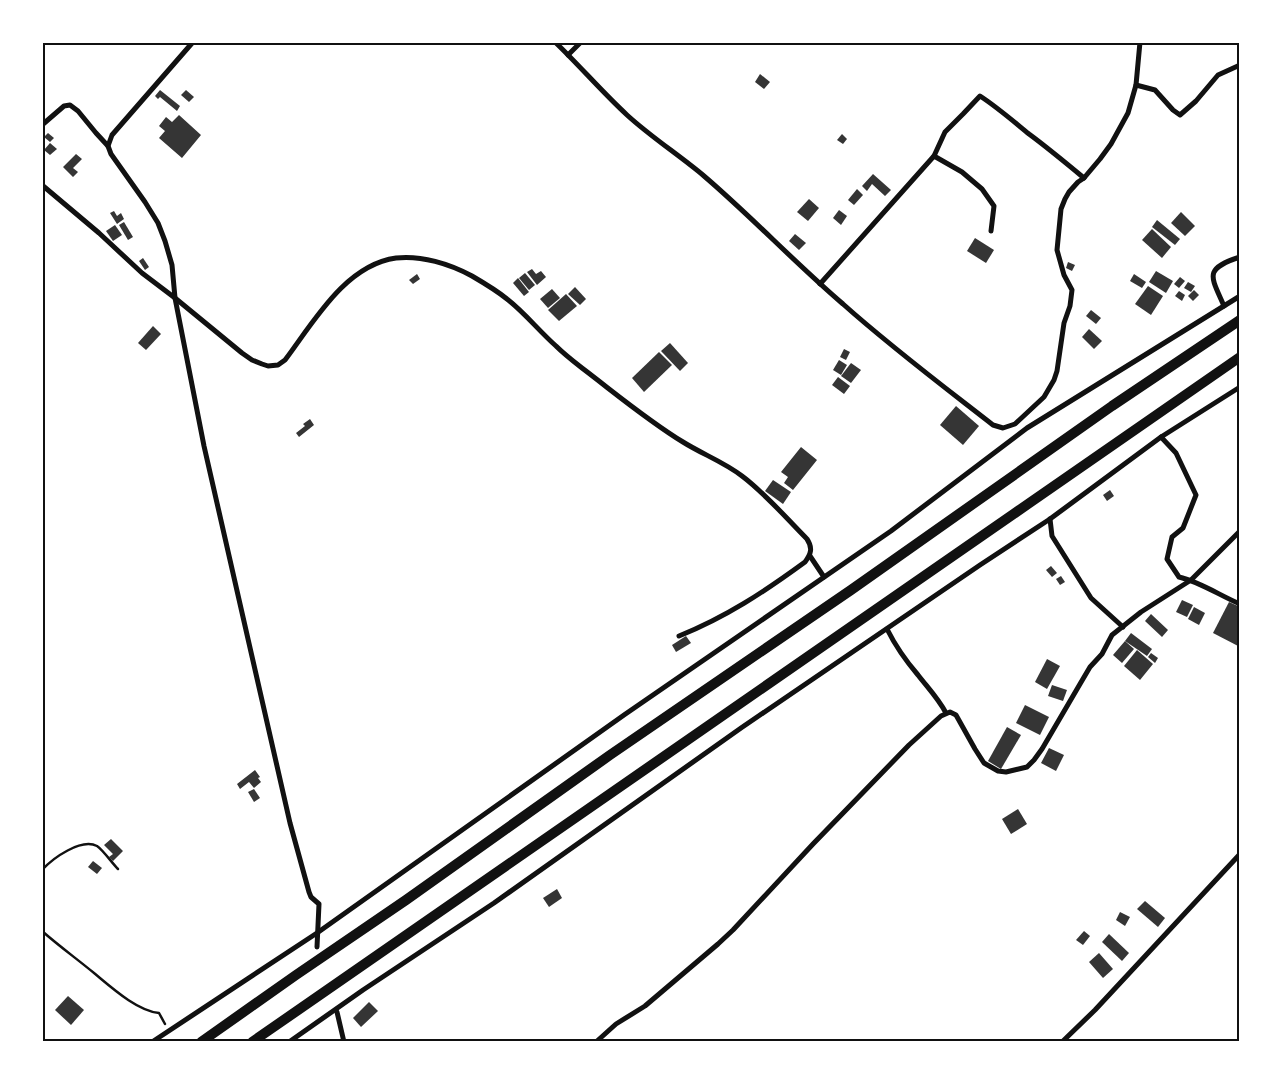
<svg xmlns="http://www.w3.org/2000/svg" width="1282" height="1084" viewBox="0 0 1282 1084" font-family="'IBM Plex Sans',sans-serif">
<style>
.building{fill:#353535}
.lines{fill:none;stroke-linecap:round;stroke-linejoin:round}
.path{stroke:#111;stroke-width:2.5}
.minor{stroke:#111;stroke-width:5}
.trunk{stroke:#111;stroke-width:10}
.neatline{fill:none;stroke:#111;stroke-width:2}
</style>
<rect width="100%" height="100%" fill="#fff"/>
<g class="building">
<polygon points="760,74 770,82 764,89 755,82"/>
<polygon points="160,90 180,106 177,111 160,97 158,99 155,96"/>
<polygon points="186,90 194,97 189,102 181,95"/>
<polygon points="179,115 201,135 182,158 159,138 165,131 159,126 166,117 172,122"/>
<polygon points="48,133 54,138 50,142 44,137"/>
<polygon points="842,134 847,139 843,144 837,140"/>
<polygon points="50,143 57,149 50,155 44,150"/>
<polygon points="76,154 82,159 73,168 78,172 73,177 63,167"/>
<polygon points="873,174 891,190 885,196 872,184 867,191 862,186"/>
<polygon points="857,189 863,195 854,205 848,200"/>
<polygon points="809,199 819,208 808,221 797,212"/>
<polygon points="839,210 847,216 841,225 833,218"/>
<polygon points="114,211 117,216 121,213 124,219 117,224 110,213"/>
<polygon points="1181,212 1195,226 1185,236 1171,223"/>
<polygon points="1157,220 1180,239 1175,245 1152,227"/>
<polygon points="124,222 133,237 128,240 119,225"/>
<polygon points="115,225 122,235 113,241 106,231"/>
<polygon points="1152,229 1171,247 1162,258 1142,240"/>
<polygon points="795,234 806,243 799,250 789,241"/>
<polygon points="975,238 994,250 986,263 967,251"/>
<polygon points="143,258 149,267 145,270 139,261"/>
<polygon points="1068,262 1075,265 1072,271 1066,268"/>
<polygon points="532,269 536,274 541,271 546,277 537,285 527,272"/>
<polygon points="1156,271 1173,281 1166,293 1149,282"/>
<polygon points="525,273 535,285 529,290 519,278"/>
<polygon points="417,274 420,279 413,284 409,280"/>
<polygon points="1134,274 1146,282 1142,288 1130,281"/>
<polygon points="1180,277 1185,281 1179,288 1174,284"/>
<polygon points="518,278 529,292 524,296 513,283"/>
<polygon points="1188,282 1195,286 1191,292 1184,288"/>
<polygon points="1148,286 1163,296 1151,315 1135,304"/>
<polygon points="575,287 586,299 580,305 568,294"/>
<polygon points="552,289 560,298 548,308 540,299"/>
<polygon points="1194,290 1199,295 1193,301 1188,296"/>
<polygon points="1179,291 1185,295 1182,301 1175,296"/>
<polygon points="566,294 577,306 559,321 548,310"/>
<polygon points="1091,310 1101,318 1096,324 1086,316"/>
<polygon points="153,326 161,334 146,350 138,343"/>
<polygon points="1089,329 1102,341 1094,349 1082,337"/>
<polygon points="670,343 688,363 680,371 661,351"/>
<polygon points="844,349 850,352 846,360 840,357"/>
<polygon points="659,352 672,365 644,392 632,378"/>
<polygon points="839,360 847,365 841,375 833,370"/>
<polygon points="851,363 861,370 851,383 841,376"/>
<polygon points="838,377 850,386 844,394 832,385"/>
<polygon points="956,406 979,426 963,445 940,425"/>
<polygon points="310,419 314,425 299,437 296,433 305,426 303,424"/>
<polygon points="801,447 817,460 793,490 784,483 788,477 781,472"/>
<polygon points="773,480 791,492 783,504 765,491"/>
<polygon points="1110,490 1114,496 1107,501 1103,495"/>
<polygon points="1051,566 1057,573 1052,577 1046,570"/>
<polygon points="1061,576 1065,582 1060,585 1056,579"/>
<polygon points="1182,600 1193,605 1187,617 1176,612"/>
<polygon points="1229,602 1240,607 1240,647 1213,633"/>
<polygon points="1194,607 1205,613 1199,625 1188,619"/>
<polygon points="1151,614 1168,630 1162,637 1145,621"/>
<polygon points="1131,633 1152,649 1147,656 1125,641"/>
<polygon points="686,636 691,643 676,652 672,645"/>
<polygon points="1125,641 1134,649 1122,663 1113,655"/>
<polygon points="1137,650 1153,664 1140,680 1124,666"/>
<polygon points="1151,653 1158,658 1155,663 1148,657"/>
<polygon points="1047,659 1060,666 1047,689 1035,682"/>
<polygon points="1052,685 1067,690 1063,701 1048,696"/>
<polygon points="1025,705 1049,717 1040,735 1016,723"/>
<polygon points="1007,727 1021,735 1001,769 988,761"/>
<polygon points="1049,748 1064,755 1056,771 1041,763"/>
<polygon points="255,770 260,777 258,778 261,782 254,788 249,782 240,789 237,784"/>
<polygon points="254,789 260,798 254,802 248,792"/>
<polygon points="1018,809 1027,824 1011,834 1002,819"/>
<polygon points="111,839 123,851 113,861 109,857 113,854 104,845"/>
<polygon points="93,861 102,868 97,874 88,867"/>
<polygon points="557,889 562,898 549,907 543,898"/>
<polygon points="1145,901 1165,918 1158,927 1137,909"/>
<polygon points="1120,912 1130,917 1125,926 1116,920"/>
<polygon points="1084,931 1090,936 1083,945 1076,940"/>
<polygon points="1109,934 1129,953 1122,961 1102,942"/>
<polygon points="1099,953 1113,969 1103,978 1089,962"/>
<polygon points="68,996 84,1010 71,1025 55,1010"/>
<polygon points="369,1002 378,1011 361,1027 353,1018"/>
</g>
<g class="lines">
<g class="path">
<path d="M42 870C53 858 81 838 97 846 103 850 112 863 118 869"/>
<path d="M42 931C59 946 77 959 94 973 111 987 137 1011 159 1013L165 1024"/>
</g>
<g class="minor">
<polyline points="193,42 112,135 108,146 111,154 145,202 158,223 165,241 172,265 175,298 204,446 290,823 309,892 311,897 319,904 317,947"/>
<path d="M555 42C580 66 602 92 627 115 651 137 679 155 704 176 752 217 795 263 843 304 891 347 943 386 993 425L1003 428 1015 424 1044 397 1054 380 1057 371 1064 323 1070 306 1072 290 1064 275 1057 250 1061 209 1065 199 1069 192 1078 182 1084 178 1100 159 1111 144 1128 113 1136 85 1140 42"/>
<polyline points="720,42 725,42"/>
<polyline points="568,55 581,42"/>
<polyline points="1136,85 1155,90 1173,110 1180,115 1196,101 1218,75 1240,65"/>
<polyline points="42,125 64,106 70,105 78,111 96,133 108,146"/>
<path d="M934 156 945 132 963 114 980 96C997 107 1013 121 1029 134 1048 148 1066 163 1084 178"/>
<path d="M42 185 99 233 142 273 175 298 242 353 252 360 262 364 268 366 278 365 285 360C313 323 345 265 396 258 421 255 450 264 472 276 484 283 496 290 507 299 525 313 539 331 556 346 564 354 573 361 582 368 615 393 647 420 683 442 702 454 724 462 742 476 766 494 786 518 807 539 813 548 811 554 805 562 764 592 726 617 679 636"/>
<polyline points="820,284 934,156 962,172 982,189 994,206 991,231"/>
<path d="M1224 306C1211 276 1203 269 1240 257"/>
<path d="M1161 437 1176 453 1196 495 1183 528 1172 537 1167 559 1179 577C1200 582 1219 595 1240 604"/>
<polyline points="1050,519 1052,536 1091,598 1123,627"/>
<polyline points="810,556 824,577"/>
<path d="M887 629C895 645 906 661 918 675 928 688 938 698 946 713"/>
<polyline points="337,1012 344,1042"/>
<polyline points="152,1042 317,933 624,715 891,531 1027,428 1240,296"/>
<polyline points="289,1042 363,990 494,903 741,728 980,565 1050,519 1161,437 1240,387"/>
<polyline points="596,1042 616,1024 645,1006 718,944 733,930 813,844 909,745 941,716 950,712 956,715 975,749 984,763 998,771 1006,772 1027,767 1034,760 1042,749 1080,684 1090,667 1102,654 1112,635 1141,612 1191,580 1240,531"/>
<polyline points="1062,1042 1095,1010 1240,854"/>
</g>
<g class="trunk">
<polyline points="201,1042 296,975 406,900 610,755 851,590 1112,406 1240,320"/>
<polyline points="252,1042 1240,357"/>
</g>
</g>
<rect width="1282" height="1084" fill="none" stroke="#ffffff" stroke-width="88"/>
<rect x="44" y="44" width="1194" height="996" class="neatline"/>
</svg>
